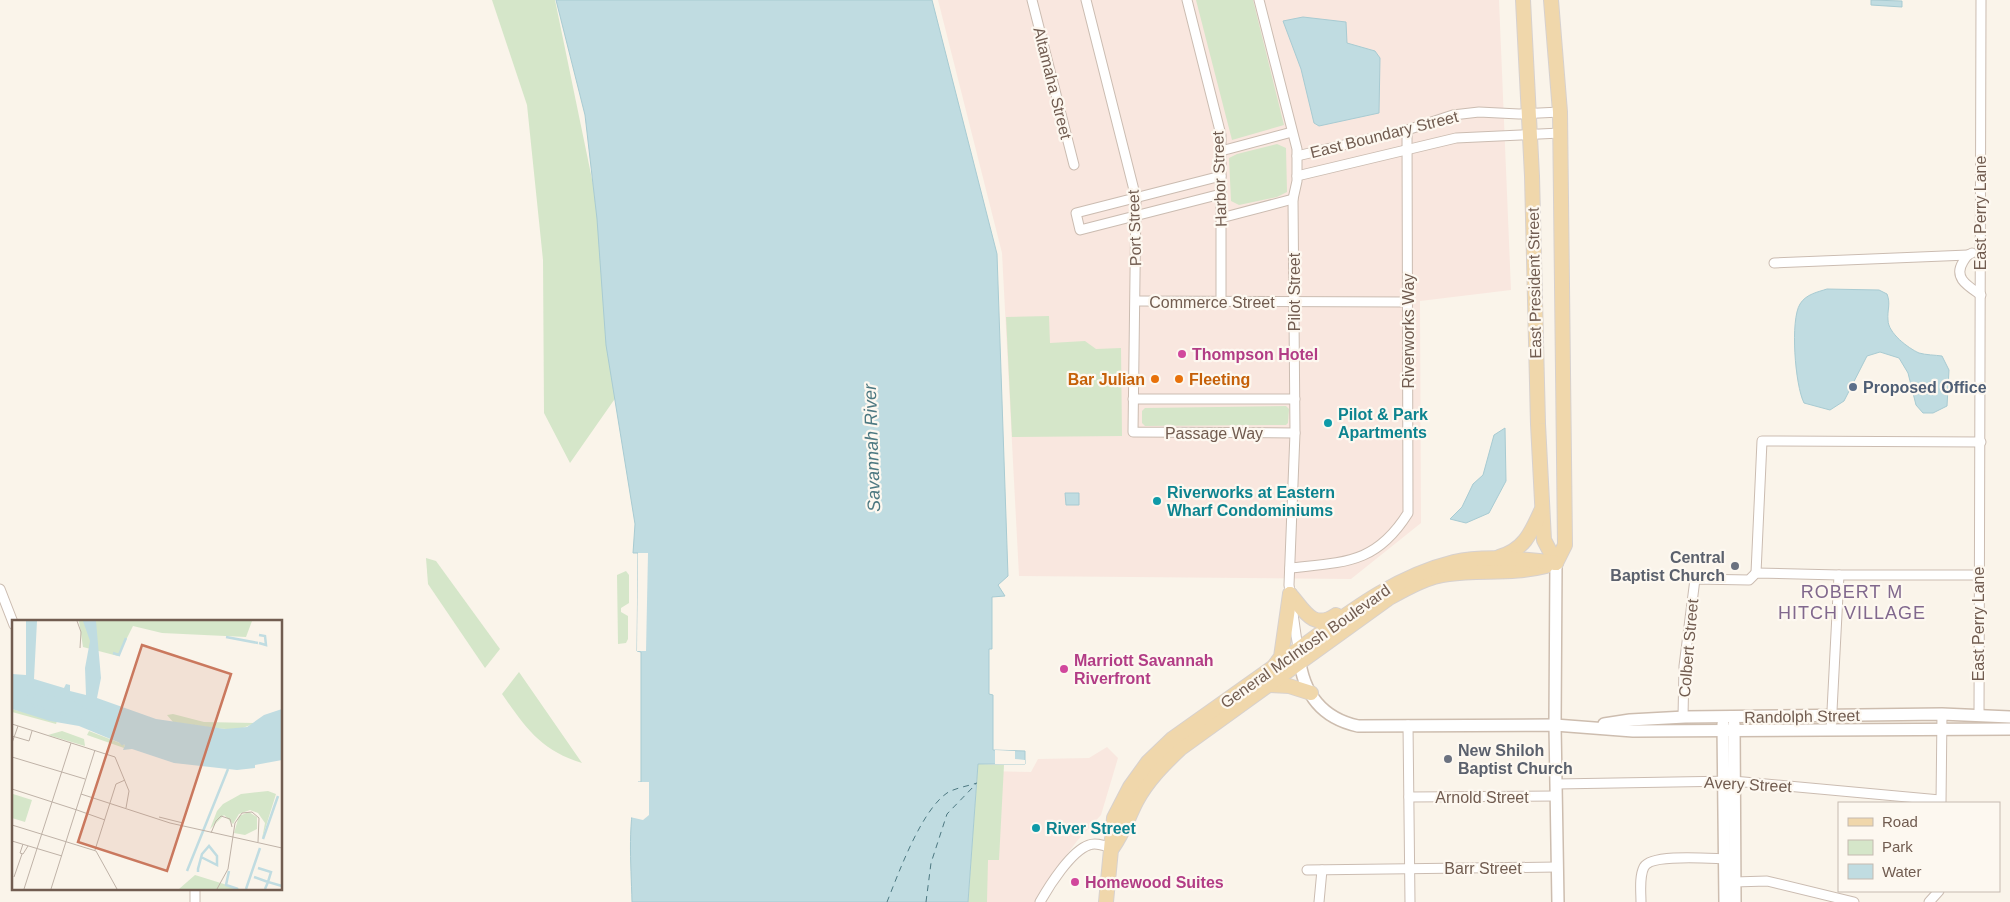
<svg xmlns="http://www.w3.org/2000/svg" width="2010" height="902" viewBox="0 0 2010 902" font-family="Arial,sans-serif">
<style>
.commercial{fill:#f9e7df}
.green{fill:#d5e6c9}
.water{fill:#c0dce1;stroke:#a8cbd2}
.pier{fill:#faf4ea}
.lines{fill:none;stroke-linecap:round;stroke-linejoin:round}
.ferry{stroke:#4c7881;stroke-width:1;stroke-dasharray:6 5;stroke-linecap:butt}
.street-casing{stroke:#cbbcb1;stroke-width:11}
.secondary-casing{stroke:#cdbdaf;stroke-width:14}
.primary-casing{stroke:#d7d1ce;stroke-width:16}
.street{stroke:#fff;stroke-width:9}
.secondary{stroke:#fff;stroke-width:11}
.primary{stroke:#f0d7ab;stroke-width:14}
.hotel-dot{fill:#d1479c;stroke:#fdf8f0;stroke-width:2}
.food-dot{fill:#e8710a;stroke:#fdf8f0;stroke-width:2}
.service-dot{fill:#5c6f8a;stroke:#fdf8f0;stroke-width:2}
.culture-dot{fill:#0f9aa8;stroke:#fdf8f0;stroke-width:2}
.worship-dot{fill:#6b7280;stroke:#fdf8f0;stroke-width:2}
.labels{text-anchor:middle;stroke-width:4.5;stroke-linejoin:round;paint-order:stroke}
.street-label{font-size:16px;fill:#715c50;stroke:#fdf8f0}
.hotel-label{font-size:16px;font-weight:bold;fill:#b23c85;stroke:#fdf8f0;text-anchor:start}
.food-label{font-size:16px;font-weight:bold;fill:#c56008;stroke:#fdf8f0;text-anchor:end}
.service-label{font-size:16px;font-weight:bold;fill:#4e5e75;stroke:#fdf8f0;text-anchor:start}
.culture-label{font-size:16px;font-weight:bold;fill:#0d838f;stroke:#fdf8f0;text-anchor:start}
.worship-label{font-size:16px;font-weight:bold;fill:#5b616d;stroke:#fdf8f0;text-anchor:end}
.water-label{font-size:18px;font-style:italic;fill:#4c7881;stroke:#fdf8f0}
.neighbourhood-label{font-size:18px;letter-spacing:1px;fill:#81688d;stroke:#fdf8f0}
.inset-river{fill:none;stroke:#c0dce1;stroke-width:2.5}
.inset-road{fill:none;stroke:#bfb2a7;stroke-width:1}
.view{fill:#ca785e;fill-opacity:0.15;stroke:#ca785e;stroke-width:2.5}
.inset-edge{fill:none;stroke:#715c50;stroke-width:2.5}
</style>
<rect width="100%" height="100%" fill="#faf4ea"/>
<g class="commercial">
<polygon points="938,0 1499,0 1511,290 1420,301 1421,523 1351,579 1019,576 1002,253"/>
<polygon points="1107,747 1118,758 1101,815 1077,841 1047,881 1035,902 978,902 986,771 1031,772 1038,759 1089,758"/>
</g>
<g class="green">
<polygon points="492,0 555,0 593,184 621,390 570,463 544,413 543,260 527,105"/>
<polygon points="1196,0 1253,0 1284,125 1232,140"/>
<polygon points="1277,144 1286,148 1287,192 1277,197 1239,205 1231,201 1229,158 1237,154"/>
<polygon points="1049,316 1050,343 1085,341 1096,349 1121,348 1122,436 1012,437 1006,317"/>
<polygon points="1286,406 1289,409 1288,423 1286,425 1145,426 1142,423 1142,411 1145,408"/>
<polygon points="426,558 436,561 500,649 485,668 428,584"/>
<polygon points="626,571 629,575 629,603 621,608 621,612 628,616 628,639 626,643 618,644 617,575"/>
<path d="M519 672 582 763C541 751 525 727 502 694Z"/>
<polygon points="978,764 1004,765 999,860 988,860 987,902 968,902"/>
</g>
<g class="water">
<path d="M556 0H932L997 254 1008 576 998 585 1005 596 992 597V649H989V694L993 695V750L1025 751V764H978L968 902H632C631 861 627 822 638 782H641V652L637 651 638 553H633L635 524 606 345 597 219 585 115Z"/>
<polygon points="1871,0 1902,1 1902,7 1871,5"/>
<polygon points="1303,17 1346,22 1347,43 1375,51 1380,58 1379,113 1319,126 1314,123 1301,69 1283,21"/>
<path d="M1827 289 1879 290 1887 294C1891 304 1887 310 1888 320 1888 333 1908 348 1919 353 1926 355 1935 355 1942 356L1949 370 1947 406 1933 413H1923L1916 405 1908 373 1899 358 1880 352 1867 356 1844 401 1830 410 1804 403C1795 385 1790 320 1800 304 1806 294 1818 292 1827 289Z"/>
<polygon points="1505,428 1506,481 1489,513 1466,523 1450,519 1462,507 1473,484 1483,475 1494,435"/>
<polygon points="1065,493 1079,493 1079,505 1066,505"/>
</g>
<g class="pier">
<polygon points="638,553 648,553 646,651 637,651"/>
<polygon points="995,750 1015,751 1015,759 1025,760 1025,764 995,764"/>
<polygon points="635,782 649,782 649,815 643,820 630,817 631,798"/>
</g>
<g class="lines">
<g class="ferry">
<path d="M887 902C899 872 921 811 947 793 955 788 968 786 977 783"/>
<polyline points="926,902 931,863 947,814 976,784"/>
</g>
<defs>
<g id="street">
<polyline points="1032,0 1074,165"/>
<polyline points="1086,0 1136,198 1133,432 1295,433"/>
<polyline points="1187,0 1221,135 1221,302"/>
<polyline points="1259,0 1297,149 1297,181 1293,199 1295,433 1289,585 1298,649"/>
<polyline points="1221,151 1292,132"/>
<polyline points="1297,156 1407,130 1453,115 1479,112 1519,114 1560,112"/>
<polyline points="1297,176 1456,138 1560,133"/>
<polyline points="1221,194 1080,230 1076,213 1221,176"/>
<polyline points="1221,218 1293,199"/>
<path d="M1972 253C1967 255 1966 257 1963 262 1953 278 1968 286 1981 295"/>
<polyline points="1774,263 1968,255"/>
<polyline points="1136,301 1407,302"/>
<polyline points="1133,399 1295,399"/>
<path d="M1290 568C1345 562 1376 564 1408 513L1407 130"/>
<polyline points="1756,573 1762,441 1981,442"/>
<polyline points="0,589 14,625"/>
<polyline points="1979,716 1981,0"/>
<polyline points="1683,717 1684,666 1695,579 1749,580 1756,573 1839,575"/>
<polyline points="1408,725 1410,902"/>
<polyline points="1831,730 1839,575 1978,575"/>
<polyline points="1556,784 1733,781 1940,800"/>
<polyline points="1409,797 1556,796"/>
<polyline points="1941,803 1942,714"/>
<polyline points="1307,870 1557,867"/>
<polyline points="1734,882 1767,881 1854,902"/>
<polyline points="195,902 195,888"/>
<path d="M1040 902C1049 886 1071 851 1089 845 1096 842 1105 846 1112 848"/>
<polyline points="1319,902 1322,870"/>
<path d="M1641 902C1641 892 1639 877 1644 867 1652 853 1713 859 1730 859"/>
<polyline points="1929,902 1939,891"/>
</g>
<g id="secondary">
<polyline points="1556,563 1555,725 1558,902"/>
<path d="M1299 656C1303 693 1321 718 1358 726L1555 725 1633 731 2010 729"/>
<polyline points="1604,724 1630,720 1685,717 1942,714 2010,717"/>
<polyline points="1723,724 1725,902"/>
<polyline points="1734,724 1735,902"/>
</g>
<g id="primary">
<polyline points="1523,0 1532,176 1538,424 1544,540 1556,563"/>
<polyline points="1551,0 1560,112 1565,545 1556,563"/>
<path d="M1499 557C1524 550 1531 533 1541 511"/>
<path d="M1290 594C1304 610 1313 631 1336 615"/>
<polyline points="1275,665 1281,657 1290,594"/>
<polyline points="1269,685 1289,686 1311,693"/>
<path d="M1113 847C1123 833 1128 818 1136 802 1147 781 1163 765 1181 748L1389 598C1407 588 1428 576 1449 574 1481 570 1515 574 1546 566"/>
<path d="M1106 902 1114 818 1130 787 1148 762 1172 739C1213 710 1255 680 1296 651 1346 615 1393 577 1454 562 1483 555 1526 559 1556 563"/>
</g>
</defs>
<use href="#street" class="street-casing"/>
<use href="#secondary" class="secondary-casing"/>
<use href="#primary" class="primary-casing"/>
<use href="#street" class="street"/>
<use href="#secondary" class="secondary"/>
<use href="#primary" class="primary"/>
</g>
<g class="hotel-dot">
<circle cx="1182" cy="354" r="5"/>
<circle cx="1064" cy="669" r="5"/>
<circle cx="1075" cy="882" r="5"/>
</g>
<g class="food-dot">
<circle cx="1155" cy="379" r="5"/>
<circle cx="1179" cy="379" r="5"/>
</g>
<circle class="service-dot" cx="1853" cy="387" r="5"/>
<g class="culture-dot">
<circle cx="1328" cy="423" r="5"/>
<circle cx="1157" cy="501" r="5"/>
<circle cx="1036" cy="828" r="5"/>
</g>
<g class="worship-dot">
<circle cx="1735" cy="566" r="5"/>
<circle cx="1448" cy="759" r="5"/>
</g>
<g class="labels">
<g class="street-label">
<text transform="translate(1053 83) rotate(76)" y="6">Altamaha Street</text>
<text transform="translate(1384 134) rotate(-14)" y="6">East Boundary Street</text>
<text transform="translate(1219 179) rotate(-92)" y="6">Harbor Street</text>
<text transform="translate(1980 213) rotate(-90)" y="6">East Perry Lane</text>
<text transform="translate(1134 228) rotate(-92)" y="6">Port Street</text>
<text transform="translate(1534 283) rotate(-91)" y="6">East President Street</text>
<text transform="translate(1294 292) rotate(-90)" y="6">Pilot Street</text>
<text x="1212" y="308">Commerce Street</text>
<text transform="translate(1408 331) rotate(-90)" y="6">Riverworks Way</text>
<text x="1214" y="439">Passage Way</text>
<text transform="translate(1978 624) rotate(-90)" y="6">East Perry Lane</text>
<text transform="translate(1305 646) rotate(-35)" y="6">General McIntosh Boulevard</text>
<text transform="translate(1688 648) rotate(-85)" y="6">Colbert Street</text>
<text transform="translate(1802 716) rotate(-1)" y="6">Randolph Street</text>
<text transform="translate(1748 784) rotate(3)" y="6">Avery Street</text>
<text x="1482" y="803">Arnold Street</text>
<text x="1483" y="874">Barr Street</text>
</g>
<g class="hotel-label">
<text x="1192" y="360">Thompson Hotel</text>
<text x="1074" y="666">Marriott Savannah<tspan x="1074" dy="18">Riverfront</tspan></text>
<text x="1085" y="888">Homewood Suites</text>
</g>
<g class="food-label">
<text x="1145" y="385">Bar Julian</text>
<text x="1189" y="385" text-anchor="start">Fleeting</text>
</g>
<g class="service-label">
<text x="1863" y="393">Proposed Office</text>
</g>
<g class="culture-label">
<text x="1338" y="420">Pilot &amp; Park<tspan x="1338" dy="18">Apartments</tspan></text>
<text x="1167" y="498">Riverworks at Eastern<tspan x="1167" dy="18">Wharf Condominiums</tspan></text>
<text x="1046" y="834">River Street</text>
</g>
<g class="worship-label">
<text x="1725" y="563">Central<tspan x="1725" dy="18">Baptist Church</tspan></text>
<text x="1458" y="756" text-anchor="start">New Shiloh<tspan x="1458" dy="18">Baptist Church</tspan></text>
</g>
<g class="water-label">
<text transform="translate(872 448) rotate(-92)" y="6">Savannah River</text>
</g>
<g class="neighbourhood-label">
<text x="1852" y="598">ROBERT M<tspan x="1852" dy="21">HITCH VILLAGE</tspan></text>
</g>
</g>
<g transform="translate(12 620)">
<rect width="270" height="270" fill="#faf4ea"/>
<path d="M67 1H240L234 17 150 13 121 6 106 36 71 27ZM0 89 45 101 44 104 0 92ZM161 94 192 102 243 103 226 110 202 108 161 102 155 95ZM50 111 72 119 73 126 36 115ZM77 111 113 125 112 128 75 115ZM256 171 264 174 250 219 253 203 246 193 238 190 227 194 221 204 212 195 198 209 205 191 211 184 229 174ZM1 174 20 180 13 202 0 198ZM237 192 245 197V209L233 215 222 213 227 196ZM183 255 228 269H167Z" fill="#d5e6c9"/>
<path d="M14 1H25L22 59 52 68 54 64 58 65V71L74 75 73 48 78 21 71 1H84L89 58 85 78 144 99 213 109 235 107 252 95 270 89V140L243 145V148L225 150 162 143 120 129 111 130 113 125 67 106 38 101 0 89V54L14 55Z" fill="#c0dce1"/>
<path class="inset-river" d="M247 15 253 16 254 25 247 23M214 17 246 23M101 33 107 35 114 18M55 66V78L86 98 111 124M0 82 17 76 48 75 55 69M0 86 20 85 61 97 105 118 111 125M251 219 266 176M246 248 259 252 256 262 270 266M175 251 216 149M217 251 214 265 226 269M186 252V249L190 234 197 226 205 236V245L189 237M242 257 256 262 253 269M234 269 248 228"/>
<path class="inset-road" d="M65 1 69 12 68 28M0 104 103 137 117 171 114 188M0 116 17 121 20 111M0 123 6 106M0 137 73 159M0 169 65 190M69 174 158 203 270 228M65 190 93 200M147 197 171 203M0 205 84 231 105 269M199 213 204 201 209 196 218 199 220 207M0 221 50 236M11 224 8 233 11 234 16 226M83 230 104 164 113 160M2 257 10 234M12 269 59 123M39 269 83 130M205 269 216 249 223 203 230 193 240 192 247 198 246 222"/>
<path class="view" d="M130 25 219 54 155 251 66 222Z"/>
<rect width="270" height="270" class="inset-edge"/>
</g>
<rect x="1838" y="802" width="162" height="90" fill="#fdf8f0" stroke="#c5bab0"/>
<rect x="1848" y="818" width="25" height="8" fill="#f0d7ab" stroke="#c5bab0"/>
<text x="1882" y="827" font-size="15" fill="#715c50">Road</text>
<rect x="1848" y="840" width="25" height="15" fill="#d5e6c9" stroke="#c5bab0"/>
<text x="1882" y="852" font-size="15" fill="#715c50">Park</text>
<rect x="1848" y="864" width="25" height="15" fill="#c0dce1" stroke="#c5bab0"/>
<text x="1882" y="877" font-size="15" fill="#715c50">Water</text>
</svg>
